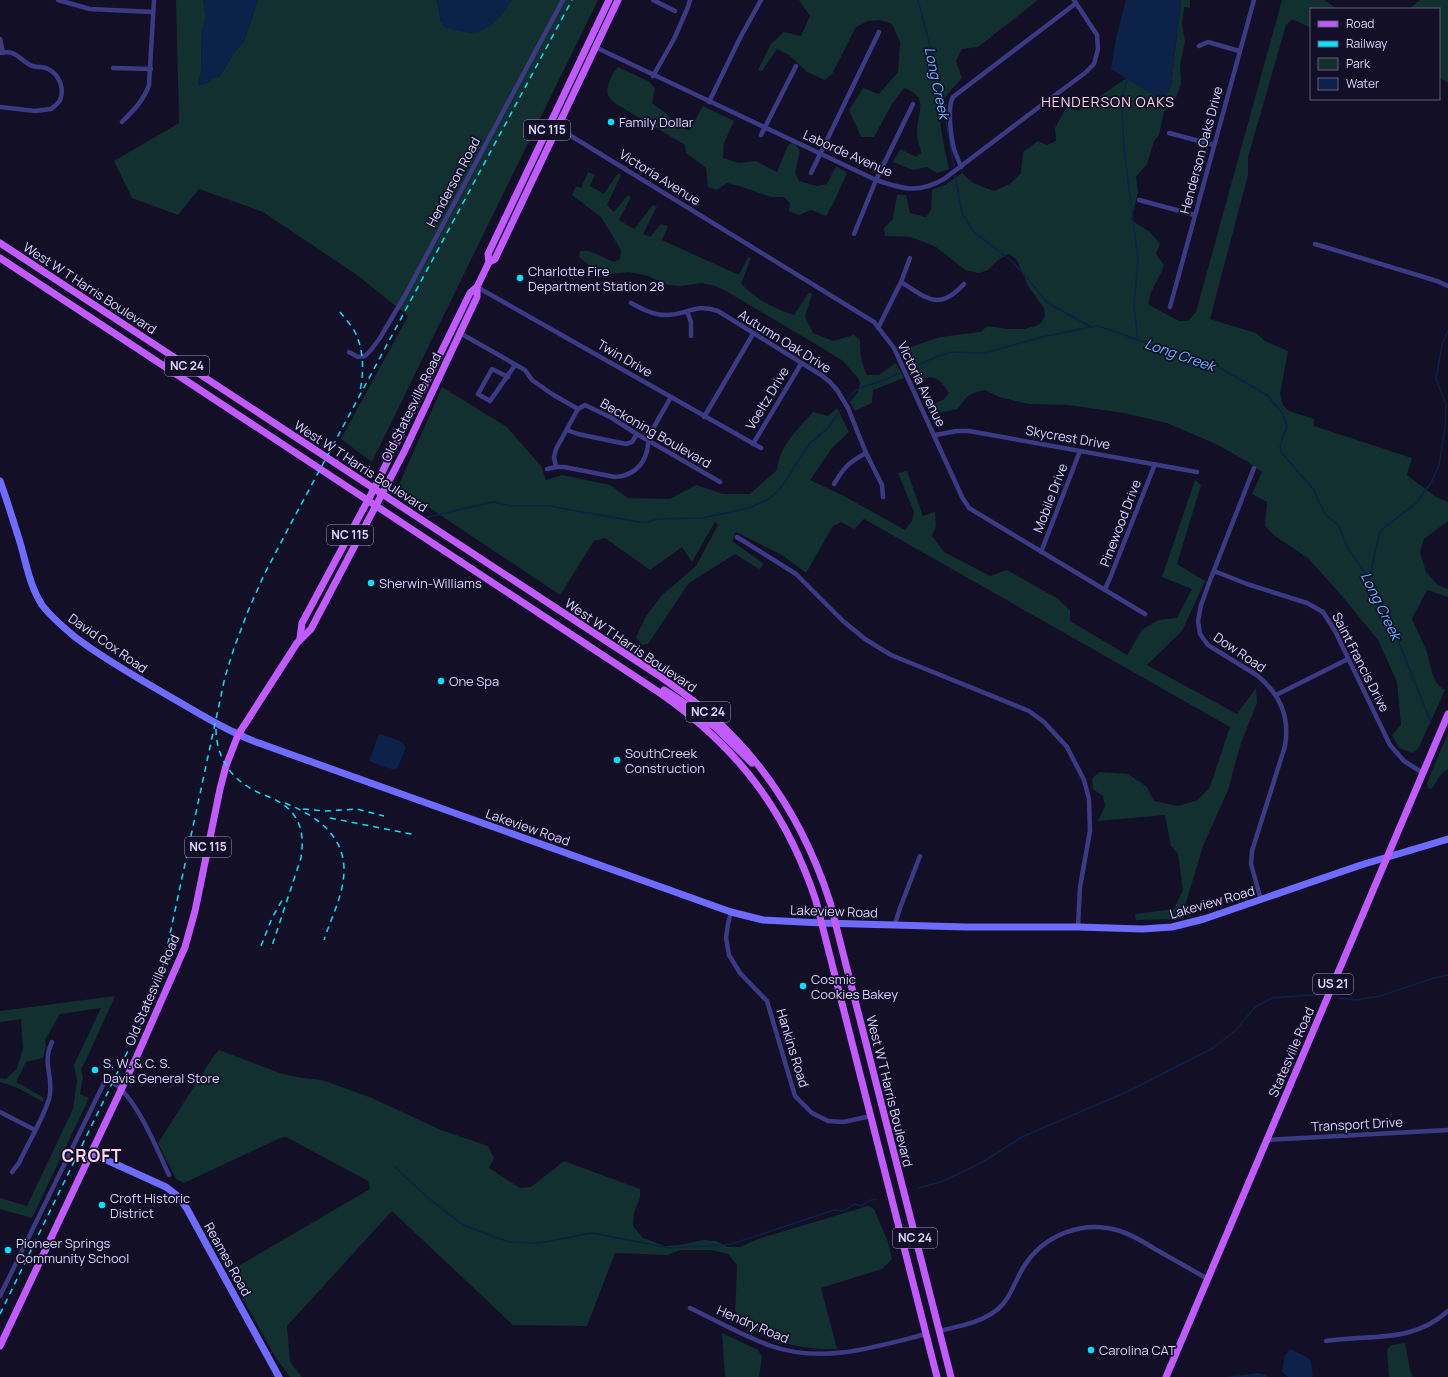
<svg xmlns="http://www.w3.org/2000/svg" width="1448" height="1377" viewBox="0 0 1448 1377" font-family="Manrope,sans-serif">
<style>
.green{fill:#12302f}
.water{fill:#0c2248}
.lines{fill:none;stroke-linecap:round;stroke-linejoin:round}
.stream{stroke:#0c2248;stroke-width:1.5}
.minor{stroke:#3d3a85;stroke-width:4.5}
.secondary{stroke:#6f6bff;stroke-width:7}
.primary{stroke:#c25bff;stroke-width:7}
.rail{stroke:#00e5ff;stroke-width:1.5;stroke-dasharray:6 5;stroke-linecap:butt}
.poi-dot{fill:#00e5ff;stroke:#130f26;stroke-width:1.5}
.labels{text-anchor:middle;stroke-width:3.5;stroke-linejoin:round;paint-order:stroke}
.shield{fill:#130f26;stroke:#9e99be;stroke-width:1}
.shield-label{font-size:12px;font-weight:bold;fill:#d9d4ff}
.poi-label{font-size:13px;fill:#d9d4ff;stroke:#130f26;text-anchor:start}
.street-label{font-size:13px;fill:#d9d4ff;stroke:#130f26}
.water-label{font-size:14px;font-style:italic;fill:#62b6ff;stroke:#130f26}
.neighbourhood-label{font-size:14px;letter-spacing:1px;fill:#ffd6f0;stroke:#130f26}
.district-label{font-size:17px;font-weight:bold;letter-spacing:1px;fill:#ffd6f0;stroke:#130f26}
</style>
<rect width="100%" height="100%" fill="#130f26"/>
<g class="green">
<path d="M176 0H203L206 18 202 30 201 70 198 86 209 82 213 78H218L230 60 232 55 244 41 258 0H437L441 22C469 34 480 39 503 13 506 9 508 4 512 0H598L372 462 341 439 408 316 357 275 263 212 199 189 178 215 132 198 114 161 179 123Z"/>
<path d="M799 0H1038L978 47 962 49 956 61 962 78C955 86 944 96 941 106 937 121 946 153 949 169L937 173 927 167 913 170 893 162 900 149 916 157 921 153C920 145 916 136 917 129 919 108 928 97 904 88L892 104 874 137H861L849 110 863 88 879 94 898 72 900 42 892 24 879 20 868 21 856 27 832 74 825 80 807 72 789 55 777 49 762 71 758 70 771 44 784 32 801 36 810 16Z"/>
<path d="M1181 0H1190V8L1184 7 1182 25 1185 41 1180 66 1181 83 1175 101 1164 112 1159 135 1154 141 1147 164 1136 177 1138 192 1131 220 1150 232 1160 244 1156 254 1164 265C1160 279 1148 291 1149 305L1179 321H1188L1196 312 1282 0H1324L1337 9H1311V28L1292 19 1286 25 1248 157V175L1210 319 1256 333 1265 341 1288 351 1280 394 1283 405 1289 411 1314 419V426L1412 458 1407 475 1436 497 1448 502V521L1424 539 1420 552 1426 572 1438 585 1448 589V597L1427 590 1412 619C1416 629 1422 639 1426 650 1431 664 1431 683 1445 690L1419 747 1413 753 1399 748 1392 735 1401 725 1397 682 1378 640 1342 596 1309 559 1275 536 1265 526 1267 502 1252 494 1262 472 1248 462 1218 445 1167 423 1124 413 1068 405 1029 404 999 397 985 390C969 394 967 395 958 409L938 413 930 412 927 406 943 400 949 393C938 377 936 375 916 380L899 351 940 337 981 332 987 326 1008 329H1024L1036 326 1041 323 1045 316 1044 308 1028 286 1017 260 1009 254 998 260 988 270 979 273 965 270 936 247 911 237 885 236 884 228 893 219 897 195H906L910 213 926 217 931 210 932 190 945 185 962 173 973 183 994 191 1010 184 1021 173 1023 152 1038 141 1047 145 1056 141 1055 128 1067 106 1078 111 1127 78 1155 96 1165 97 1171 86Z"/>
<polygon points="1420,0 1448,0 1448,83 1439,77 1439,9 1409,9"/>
<path d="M618 67 648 81 655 88 652 103 667 114 675 124 689 131 703 106 734 121 724 143 723 158 738 163 756 161 777 172 788 145 794 142 800 151 795 173 799 181 817 186 827 184 836 166 847 173 833 204 826 216 811 210 799 215 789 211 790 203 784 197H771L739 186 727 183 717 190 708 187 706 168 686 153 685 145 616 104C614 102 611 100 609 97 604 89 612 73 618 67Z"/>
<path d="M588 172 595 175 590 186 604 194 618 173 621 175 607 205 614 212 628 195 631 197 619 220 634 229 653 205 657 206 643 234 650 237 661 224 668 226 662 240 739 275 748 257 751 258 741 284C755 298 774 309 794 315L809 292 812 294 805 317 813 333 833 341 854 335 860 340C860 352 861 364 867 375H879L896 363 904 378 873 390 872 403 855 411 850 402 858 392 860 383 858 378 843 361 819 346 726 291 715 286 702 283 680 286 668 285 648 276 629 272 612 274 590 266 579 257 580 251H589L614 262 620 259 621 250 601 217 572 195 576 186 581 188Z"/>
<path d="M442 387 507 427 541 466 546 480 562 475 610 485 628 498 670 499 696 485 723 494H750L777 470C779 446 798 429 813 412L828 416 837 408 849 432 832 448 810 480 842 495 905 530 912 521 914 512 898 473 907 471 923 516 935 512 936 526 932 536 944 552 990 576 1007 570 1058 599 1070 610V621L1127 655 1142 630 1158 620 1177 618 1192 589 1162 577 1195 480 1201 485 1177 564 1205 581 1182 631 1147 665 1237 714 1256 688 1257 703 1241 743 1228 790 1203 846 1181 919 1136 920 1135 914 1174 909 1183 890 1178 854 1171 846 1165 815 1098 821 1105 806 1103 796 1093 789 1092 778 1100 772 1128 774 1147 787 1154 801 1178 806 1198 800 1210 787 1230 727 864 519 854 529 841 522 833 526 806 573 782 555 736 532 732 541 764 564 759 569 735 554 689 583 648 644 642 645 636 637 645 618 661 596 696 566 718 525 715 522 692 562 682 547 650 570 605 538 594 541 560 595 398 487Z"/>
<path d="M1448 733V769C1437 775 1439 781 1431 789L1428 788 1427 783Z"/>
<polygon points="115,996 86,1060 81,1069 83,1077 80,1094 89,1098 32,1218 0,1209 0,1198 27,1206 73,1109 77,1081 74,1065 101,1008 60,1014 45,1040 46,1046 43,1058 26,1062 16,1082 44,1098 43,1102 18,1088 0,1082 0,1078 6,1079 17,1069 23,1049 21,1019 0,1022 0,1011"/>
<path d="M219 1050 280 1073 296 1077 322 1080 372 1098 441 1130 488 1146 494 1158 489 1168 520 1188 531 1187 564 1161 640 1189V1197L634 1213 633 1226 643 1238 665 1246 680 1245 703 1240 716 1241 728 1247H740L758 1239 868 1206 874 1209 888 1242 892 1259 882 1269 821 1288 837 1349C795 1350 772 1340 735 1323L737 1265 728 1254 711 1250H680L667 1255 615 1253 587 1326 513 1325 392 1211 287 1326 290 1362 302 1377H290L276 1358 228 1272 370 1189 368 1181 286 1137 280 1138 184 1183 176 1179 158 1143 213 1057Z"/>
<polygon points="722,1333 758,1350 762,1357 759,1377 725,1377"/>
<polygon points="1405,1343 1410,1370 1413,1377 1389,1377 1387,1350 1391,1345"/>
</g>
<g class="water">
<polygon points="203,0 258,0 244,41 232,55 230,60 218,78 213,78 210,82 198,86 201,70 202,29 206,18"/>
<path d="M437 0H512C508 4 506 9 503 13 495 22 483 33 470 33L445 28 441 22Z"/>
<polygon points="1126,0 1181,0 1171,86 1165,97 1155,96 1111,69 1116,38"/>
<path d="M379 734C387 737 402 739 406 747L398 767 395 769 387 768 369 761Z"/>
<path d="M1291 1349C1308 1360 1311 1352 1313 1377H1288L1282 1372 1285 1355Z"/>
<polygon points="1258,1373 1267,1375 1267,1377 1226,1377"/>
</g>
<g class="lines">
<g class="stream">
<polyline points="918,0 939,81 954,167"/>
<polyline points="1128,78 1123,93 1122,108 1124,149 1138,259 1134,306 1138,340"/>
<polyline points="955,175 962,213 973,231 1014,263 1048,303 1091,327"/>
<polyline points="908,369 936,357 951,352 985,353 1042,337 1096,326 1101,327 1156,346 1167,351 1187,357 1210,362 1267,395 1283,414 1287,427 1280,445 1281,452 1313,489 1325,514 1339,526 1347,547 1369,579 1388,615 1431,723"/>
<path d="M847 400C860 383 864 388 881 381 888 379 895 375 902 372"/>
<polyline points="428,517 493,502 512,506 549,506 645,523 657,519 702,518 749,508 769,499 780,489 810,443 828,428 841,410"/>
<polyline points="1369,579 1380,531 1416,503 1431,483 1439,465 1445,428 1446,404 1436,379 1442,345 1448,331"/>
<polyline points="1339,998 1356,1000 1380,996 1434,978 1448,975"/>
<polyline points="395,1167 427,1197 463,1225 509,1242 539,1243 592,1233 670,1248 732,1244 834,1210 844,1211 854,1204 862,1206 868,1201 876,1199"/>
<polyline points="919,1188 941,1182 981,1163 1022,1137 1131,1090 1213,1048 1235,1031 1255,1007 1272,998 1311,995 1319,995"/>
</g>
<g class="minor">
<polyline points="58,0 90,9 153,12"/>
<polyline points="653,0 675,11"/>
<polyline points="0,39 3,53"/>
<polyline points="1199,46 1208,42 1239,51"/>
<path d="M595 47 876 180C903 189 918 194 944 179L1039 107 1085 73 1094 64 1098 49 1097 35 1074 0"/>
<path d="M0 53C16 50 18 58 30 65 35 68 43 66 48 69 59 74 65 89 60 100 58 104 53 107 51 109L35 111 0 107"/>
<polyline points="113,68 151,69"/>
<polyline points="653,76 674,39 688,7 690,0"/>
<polyline points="709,102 740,38 761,0"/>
<path d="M122 122C133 111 144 100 149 85L154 0"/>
<polyline points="550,123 874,322 894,348 962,497 969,508 1145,614"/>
<polyline points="1169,133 1214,145"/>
<polyline points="761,135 796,66"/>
<path d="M961 167C959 161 956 155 954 149 951 137 947 107 953 97L1075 4"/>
<polyline points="811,173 879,32"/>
<polyline points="1139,200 1195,215"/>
<polyline points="854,234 876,180 913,104"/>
<polyline points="1315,244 1437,281 1448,286"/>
<path d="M901 282C927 298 938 312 964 284"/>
<polyline points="477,287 761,448"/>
<path d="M631 303C642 309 653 315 666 315 687 315 695 303 718 311L821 375 830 382 837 390 848 408 866 453 882 485 883 497"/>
<polyline points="1170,307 1254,0"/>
<polyline points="687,311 691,322 691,336"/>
<polyline points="878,328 901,282 910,258"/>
<polyline points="460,333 525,370 532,380 552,394 578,409 585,405 610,417 637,434 720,482"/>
<polyline points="349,352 358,357 365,356 371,350 380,338 407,292 449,213 563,0"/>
<polyline points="508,377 492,369 478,394 490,401 515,365"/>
<polyline points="704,417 753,334"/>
<polyline points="567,430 578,434 626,444 632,442 637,434"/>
<polyline points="935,435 957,431 969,431 1197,472"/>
<polyline points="753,444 801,364"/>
<polyline points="556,467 554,457 556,449 578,409"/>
<path d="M1254 468 1209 583 1201 605 1198 621 1200 634 1208 645 1258 676C1280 695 1290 716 1285 746L1252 851 1251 864 1261 900"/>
<path d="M547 469 556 467H564L615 477C631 476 643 467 647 451 648 446 648 441 650 436 655 423 664 410 671 397"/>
<path d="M834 484C845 466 848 463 866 453"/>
<polyline points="737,537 796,574 843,621 865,639 891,655 1029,711 1044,722 1067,747 1084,780 1089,799 1090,831 1080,887 1078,927"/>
<polyline points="1041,552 1080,451"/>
<polyline points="1214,571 1247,584 1307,603 1323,612 1335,631 1390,745 1404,761 1423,773"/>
<polyline points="1105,589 1110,578 1155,464"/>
<polyline points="1276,695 1348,659"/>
<polyline points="731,912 728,924 726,938 729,955 740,973 767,1001 795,1096 812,1113 828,1121 843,1122 871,1116"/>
<polyline points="895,924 900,908 920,856"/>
<polyline points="0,1112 35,1130"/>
<polyline points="1266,1140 1448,1130"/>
<path d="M12 1172 19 1163C28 1143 43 1119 49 1099 55 1078 41 1064 52 1042"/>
<path d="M0 1296 105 1081 108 1080C134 1091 157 1149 169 1175"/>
<path d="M690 1308C717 1321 743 1336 771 1346 823 1364 875 1347 926 1334"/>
<path d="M939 1331C960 1326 981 1323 998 1309 1010 1299 1015 1281 1023 1268 1043 1235 1083 1219 1120 1231 1132 1235 1144 1242 1155 1249 1173 1259 1190 1269 1208 1279"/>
<path d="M1326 1341C1370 1334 1412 1344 1448 1311"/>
</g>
<g class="secondary">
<path d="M0 481C7 500 13 520 19 539 26 561 29 585 42 605 51 617 63 627 75 637 104 659 136 677 167 695 197 712 225 730 256 742L731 912 763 920 822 923 966 927H1078L1142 929 1172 927 1204 919 1361 865 1448 839"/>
<polyline points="91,1153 166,1187 179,1197 187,1209 279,1377"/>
</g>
<g class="primary">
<path d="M0 243 658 675C676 688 695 701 712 716 769 767 806 828 830 902L951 1377"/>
<path d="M0 258 657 691C736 745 786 810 816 901L937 1377"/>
<polyline points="489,262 488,254 609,0"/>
<polyline points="300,638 302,623 374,489 470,293 477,287 489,262 495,259 618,0"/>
<polyline points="664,690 700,713 712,716"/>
<polyline points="700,722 706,722 714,726 752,763"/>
<polyline points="0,1346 137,1056 185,947 195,911 220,789 226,766 238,735 297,643 311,629 404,452 477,297 477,287"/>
<polyline points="1166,1377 1448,714"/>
</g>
<g class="rail">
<path d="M340 312C345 318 351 325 355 332 364 350 364 372 360 391"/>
<path d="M216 729C216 752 227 774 247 786 255 792 265 795 274 799 300 812 305 832 301 858L271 949"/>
<path d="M285 803C320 817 350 840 343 882 340 902 330 921 324 940"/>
<polyline points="303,809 326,811 357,809 384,816"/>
<polyline points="330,818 416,835"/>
<polyline points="261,946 272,918 284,897"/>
<polyline points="0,1314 141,1024 150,1002 164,962 225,677 234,648 248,611 264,575 288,529 572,0"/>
</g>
</g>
<g class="poi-dot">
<circle cx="611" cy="122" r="4"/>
<circle cx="520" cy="278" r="4"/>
<circle cx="371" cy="583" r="4"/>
<circle cx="441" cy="681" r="4"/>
<circle cx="617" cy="760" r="4"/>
<circle cx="803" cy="986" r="4"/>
<circle cx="95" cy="1070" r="4"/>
<circle cx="102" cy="1205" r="4"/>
<circle cx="8" cy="1250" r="4"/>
<circle cx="1091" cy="1350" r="4"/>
</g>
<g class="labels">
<g class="shield">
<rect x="524" y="120" width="46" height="20" rx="3"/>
<rect x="165" y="356" width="44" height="20" rx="3"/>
<rect x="327" y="525" width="46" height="20" rx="3"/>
<rect x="686" y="702" width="44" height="20" rx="3"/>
<rect x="185" y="837" width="46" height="20" rx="3"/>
<rect x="1313" y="974" width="40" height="20" rx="3"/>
<rect x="893" y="1228" width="44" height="20" rx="3"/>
</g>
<g class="shield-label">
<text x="547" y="134">NC 115</text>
<text x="187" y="370">NC 24</text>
<text x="350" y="539">NC 115</text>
<text x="708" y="716">NC 24</text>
<text x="208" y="851">NC 115</text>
<text x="1333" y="988">US 21</text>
<text x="915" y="1242">NC 24</text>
</g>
<g class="poi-label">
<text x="619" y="127">Family Dollar</text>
<text x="528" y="276">Charlotte Fire<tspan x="528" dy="15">Department Station 28</tspan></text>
<text x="379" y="588">Sherwin-Williams</text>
<text x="449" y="686">One Spa</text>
<text x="625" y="758">SouthCreek<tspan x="625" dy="15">Construction</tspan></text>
<text x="811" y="984">Cosmic<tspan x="811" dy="15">Cookies Bakey</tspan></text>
<text x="103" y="1068">S. W. &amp; C. S.<tspan x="103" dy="15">Davis General Store</tspan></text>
<text x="110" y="1203">Croft Historic<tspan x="110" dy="15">District</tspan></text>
<text x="16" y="1248">Pioneer Springs<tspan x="16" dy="15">Community School</tspan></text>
<text x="1099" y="1355">Carolina CAT</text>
</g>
<g class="street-label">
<text transform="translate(1201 150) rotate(-75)" y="5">Henderson Oaks Drive</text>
<text transform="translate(848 153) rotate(24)" y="5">Laborde Avenue</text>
<text transform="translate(660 177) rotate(32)" y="5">Victoria Avenue</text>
<text transform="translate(453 182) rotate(-62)" y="5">Henderson Road</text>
<text transform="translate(90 288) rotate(33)" y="5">West W T Harris Boulevard</text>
<text transform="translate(785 341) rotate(32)" y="5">Autumn Oak Drive</text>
<text transform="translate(625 358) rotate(30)" y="5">Twin Drive</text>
<text transform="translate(922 384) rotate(64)" y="5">Victoria Avenue</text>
<text transform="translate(767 398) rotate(-59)" y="5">Voeltz Drive</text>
<text transform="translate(411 407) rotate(-64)" y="5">Old Statesville Road</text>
<text transform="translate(656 433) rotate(30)" y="5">Beckoning Boulevard</text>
<text transform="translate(1068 437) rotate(10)" y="5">Skycrest Drive</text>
<text transform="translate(361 466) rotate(33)" y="5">West W T Harris Boulevard</text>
<text transform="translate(1050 498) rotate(-69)" y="5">Mobile Drive</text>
<text transform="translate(1120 523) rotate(-69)" y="5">Pinewood Drive</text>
<text transform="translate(108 643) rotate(35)" y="5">David Cox Road</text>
<text transform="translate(631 645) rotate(34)" y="5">West W T Harris Boulevard</text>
<text transform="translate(1240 652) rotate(34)" y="5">Dow Road</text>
<text transform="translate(1361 662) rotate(63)" y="5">Saint Francis Drive</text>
<text transform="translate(528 827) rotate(19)" y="5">Lakeview Road</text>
<text transform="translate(1212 902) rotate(-16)" y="5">Lakeview Road</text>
<text transform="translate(834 911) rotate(2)" y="5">Lakeview Road</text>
<text transform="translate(152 990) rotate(-67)" y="5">Old Statesville Road</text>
<text transform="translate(793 1048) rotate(73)" y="5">Hankins Road</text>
<text transform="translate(1291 1052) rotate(-67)" y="5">Statesville Road</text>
<text transform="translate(890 1091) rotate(76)" y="5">West W T Harris Boulevard</text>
<text transform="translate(1357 1124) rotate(-3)" y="5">Transport Drive</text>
<text transform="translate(228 1259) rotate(61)" y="5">Reames Road</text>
<text transform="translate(753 1324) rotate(23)" y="5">Hendry Road</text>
</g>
<g class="water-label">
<text transform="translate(937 83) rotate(78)" y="5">Long Creek</text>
<text transform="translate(1180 355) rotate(19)" y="5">Long Creek</text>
<text transform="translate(1381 606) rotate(64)" y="5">Long Creek</text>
</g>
<g class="neighbourhood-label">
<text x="1108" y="107">HENDERSON OAKS</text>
</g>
<g class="district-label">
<text x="92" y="1162">CROFT</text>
</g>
</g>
<rect x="1310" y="8" width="130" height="92" fill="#130f26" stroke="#625e7d"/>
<rect x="1318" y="21" width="20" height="6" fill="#c25bff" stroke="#625e7d"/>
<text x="1346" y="28" font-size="12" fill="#d9d4ff">Road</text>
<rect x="1318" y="41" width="20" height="6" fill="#00e5ff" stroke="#625e7d"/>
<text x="1346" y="48" font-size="12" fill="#d9d4ff">Railway</text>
<rect x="1318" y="58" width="20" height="12" fill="#12302f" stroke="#625e7d"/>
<text x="1346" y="68" font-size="12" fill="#d9d4ff">Park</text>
<rect x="1318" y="78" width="20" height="12" fill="#0c2248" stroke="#625e7d"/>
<text x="1346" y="88" font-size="12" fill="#d9d4ff">Water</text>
</svg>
